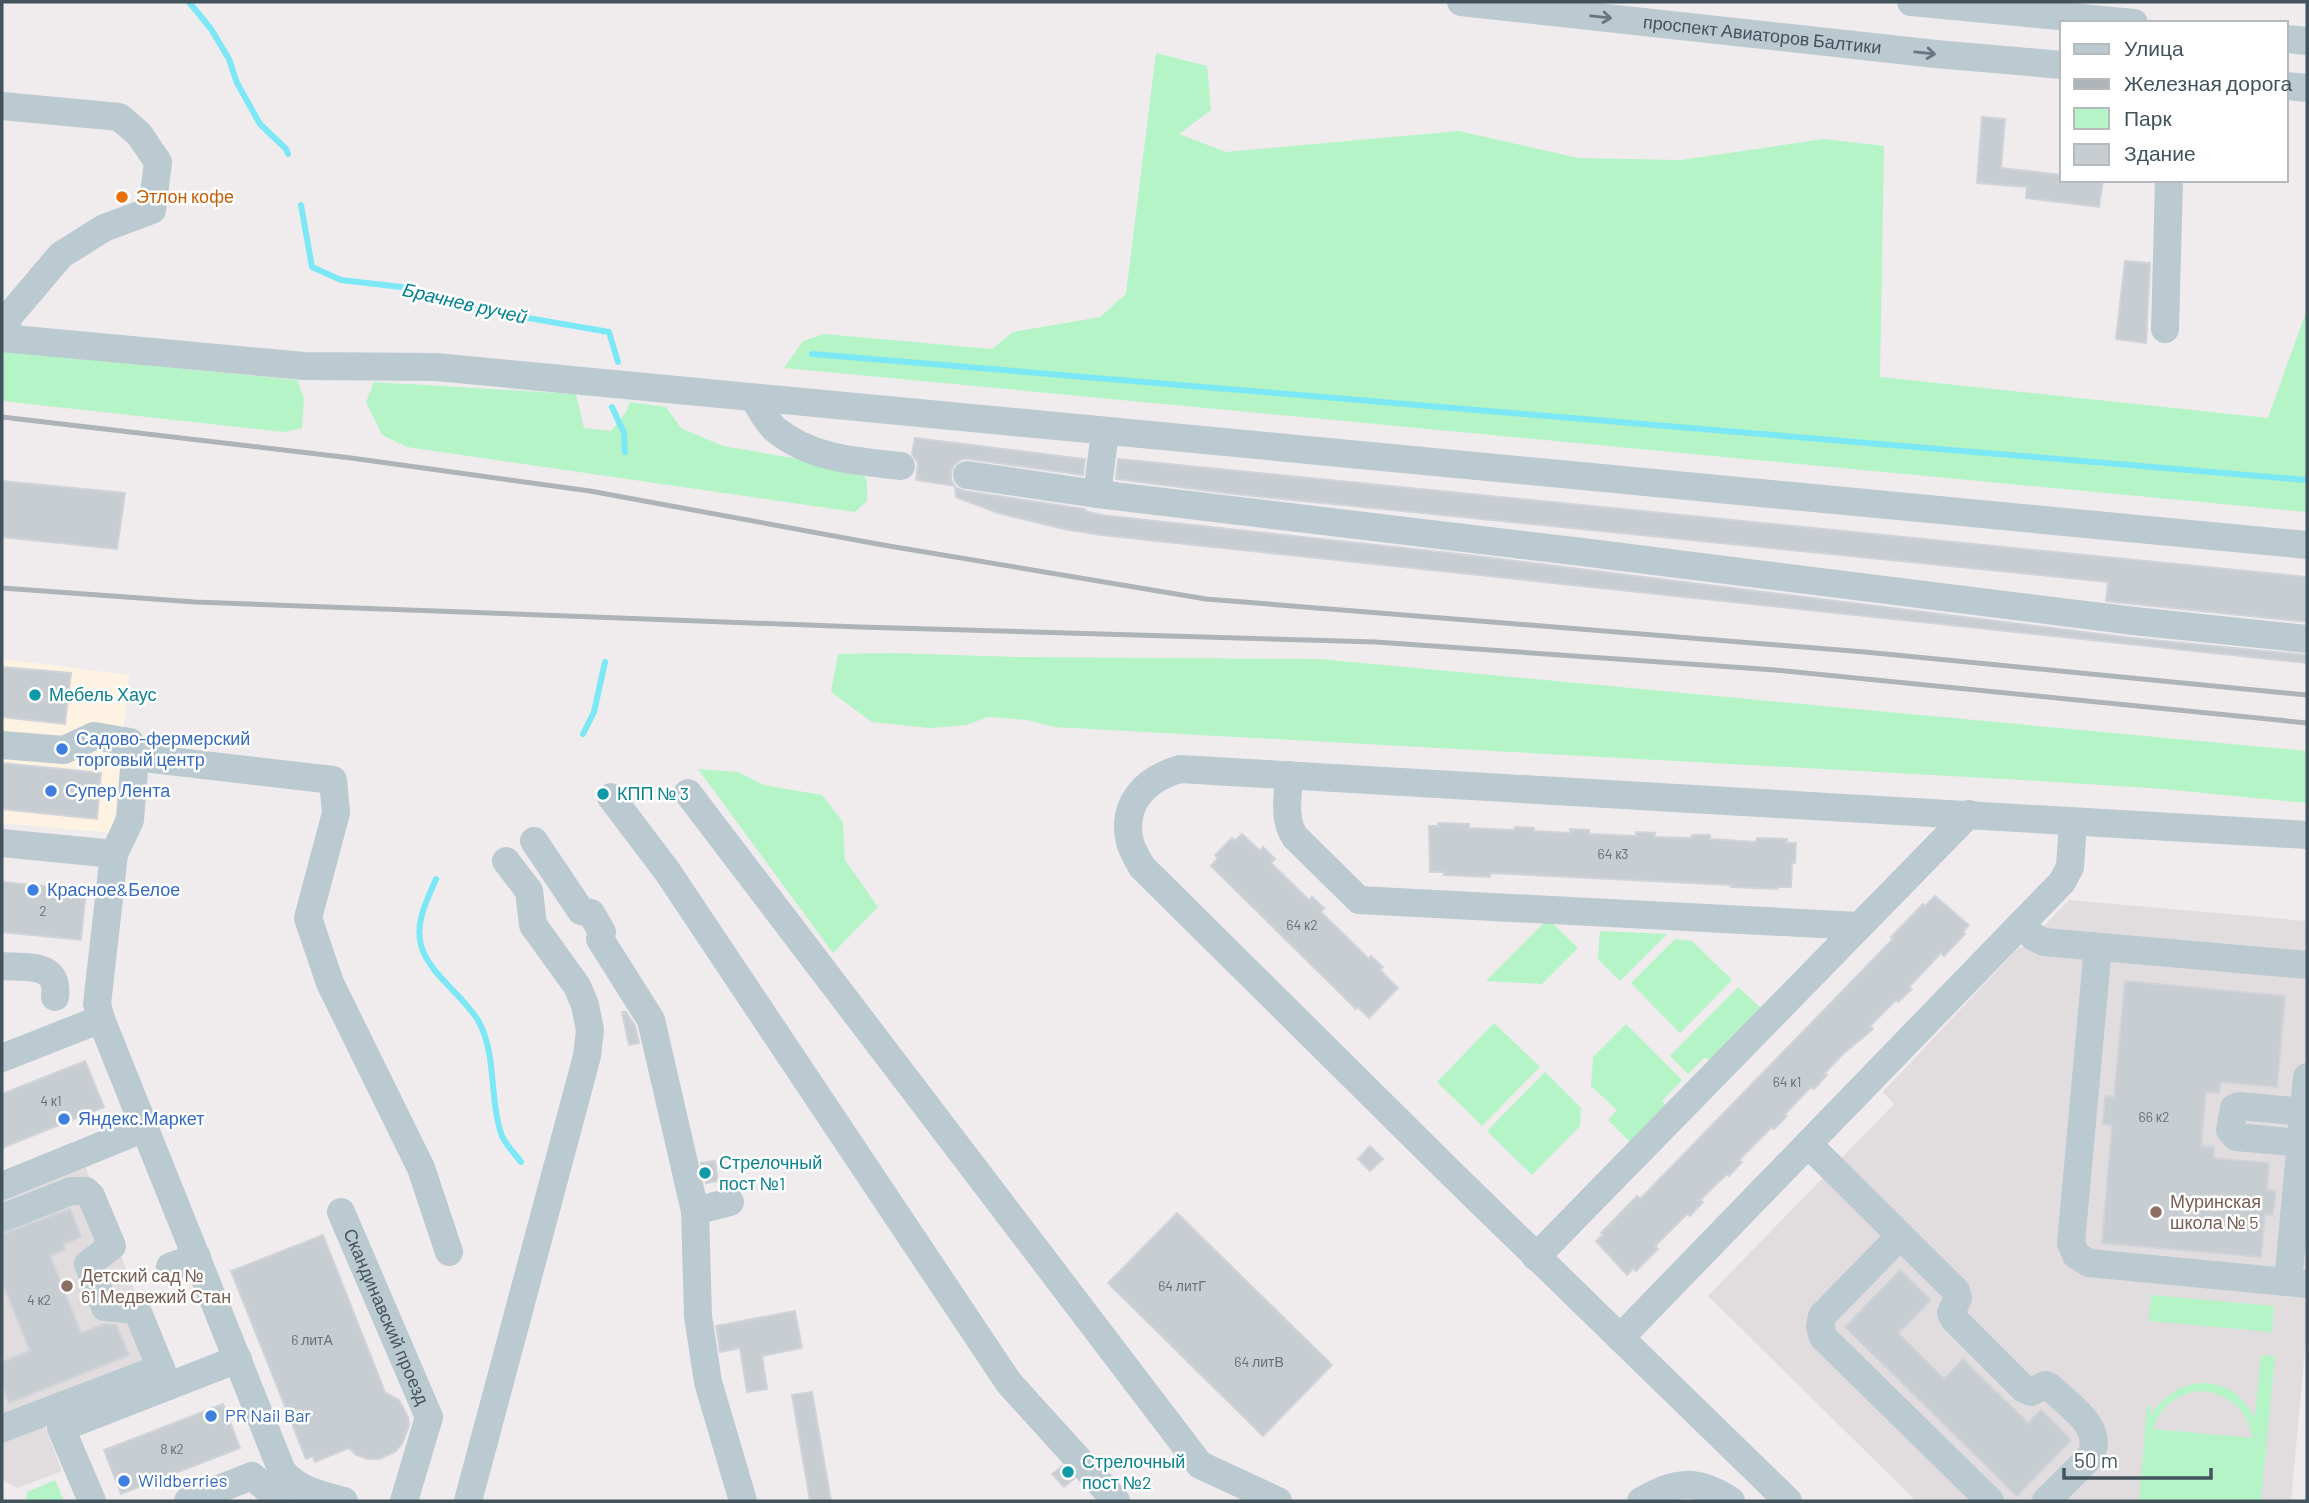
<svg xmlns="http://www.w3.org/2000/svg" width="2309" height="1503" viewBox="0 0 2309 1503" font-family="Barlow,sans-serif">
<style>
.commercial{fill:#fef3e2}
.education{fill:#e1dddf}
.green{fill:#b4f4c7;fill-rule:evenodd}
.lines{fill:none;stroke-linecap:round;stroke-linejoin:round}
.stream{stroke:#7ce8f6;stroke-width:6}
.building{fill:#c8cdd2;stroke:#d0d3d9;stroke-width:2}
.minor{stroke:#bbc9d1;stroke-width:28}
.rail{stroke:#aeb3b8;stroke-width:5}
.oneway{stroke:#67767f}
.food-dot{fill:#e8710a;stroke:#fff;stroke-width:2.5}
.culture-dot{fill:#0f9aa8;stroke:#fff;stroke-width:2.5}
.shop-dot{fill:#3f7fe0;stroke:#fff;stroke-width:2.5}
.education-dot{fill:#8d6e63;stroke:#fff;stroke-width:2.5}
.labels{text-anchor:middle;stroke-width:5;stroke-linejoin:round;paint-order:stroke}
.number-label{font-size:14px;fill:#64727a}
.street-label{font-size:18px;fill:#43535c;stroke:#fff}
.food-label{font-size:18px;fill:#c56008;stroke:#fff;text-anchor:start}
.culture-label{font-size:18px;fill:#0d838f;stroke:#fff;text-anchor:start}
.shop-label{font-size:18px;fill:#366cbe;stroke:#fff;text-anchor:start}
.education-label{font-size:18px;fill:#785e54;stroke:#fff;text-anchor:start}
.water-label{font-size:19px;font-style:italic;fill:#038292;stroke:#fff}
</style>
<rect width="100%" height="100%" fill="#f0eced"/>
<polygon class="commercial" points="2,659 129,675 113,833 2,823"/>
<g class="education">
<polygon points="2069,900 2307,921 2307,1329 2291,1501 1916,1501 1708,1296 1894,1104 1883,1092 2019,947 2049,949 2043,927"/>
<polygon points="84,1163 168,1375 44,1424 62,1471 18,1488 2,1480 2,1196"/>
</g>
<g class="green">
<polygon points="1156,53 1207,66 1211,110 1179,134 1226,152 1459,131 1578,158 1681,160 1824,139 1884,146 1880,377 2268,418 2307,309 2307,512 784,368 803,341 824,334 992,349 1013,332 1100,317 1126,294"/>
<polygon points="2,351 297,380 304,398 302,428 284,432 2,401"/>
<polygon points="374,382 576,394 584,428 611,431 626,412 630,402 666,407 681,428 723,446 862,470 867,482 867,501 855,512 407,447 382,435 366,402"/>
<polygon points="892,653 1018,657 1319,659 2307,751 2307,803 2164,789 2023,780 1054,727 1027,720 988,717 966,725 930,728 872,722 831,692 838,654"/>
<polygon points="698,769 738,772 764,785 822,795 843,822 845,860 878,907 833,953"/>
<polygon points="1548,919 1578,948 1542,984 1486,981"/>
<polygon points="1600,931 1667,934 1620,981 1598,959"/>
<polygon points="1675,939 1692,941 1732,980 1680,1033 1631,983"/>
<polygon points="1738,987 1762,1009 1710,1062 1705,1057 1688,1074 1670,1056"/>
<polygon points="1494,1023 1540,1067 1482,1126 1437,1082"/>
<polygon points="1626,1024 1682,1080 1662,1101 1667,1106 1631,1143 1608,1120 1617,1110 1591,1086 1593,1057"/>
<polygon points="1545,1072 1581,1108 1580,1126 1532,1175 1487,1131"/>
<polygon points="2151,1295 2274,1306 2272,1332 2149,1321"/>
<path d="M2261 1355 2275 1356 2261 1501H2139L2147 1406H2151V1415C2170 1386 2206 1371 2237 1395 2245 1401 2249 1410 2255 1417ZM2196 1391C2226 1391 2248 1408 2252 1438L2153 1429C2160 1408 2174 1396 2196 1391Z"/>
<polygon points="55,1480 64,1501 30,1501 26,1498 27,1492"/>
</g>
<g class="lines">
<g class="stream">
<polyline points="189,2 211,29 229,59 237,83 260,124 286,149 288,154"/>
<polyline points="301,205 312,267 341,280 410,288 450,303 476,309 609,332 618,362"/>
<polyline points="812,354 2307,480"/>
<polyline points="612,407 624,433 625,452"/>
<polyline points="583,734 594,712 605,662"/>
<path d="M436 879C427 900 415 922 421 945 429 975 464 995 479 1022 497 1056 489 1100 502 1136 506 1145 515 1154 521 1162"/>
</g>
</g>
<g class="building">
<polygon points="1982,117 2005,119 2001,168 2062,175 2062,180 2103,180 2099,207 2026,198 2027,187 1977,183"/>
<polygon points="2125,261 2150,263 2146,343 2116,339"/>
<polygon points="915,438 1085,459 1083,475 969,459 962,459 954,465 951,472 951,480 956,488 965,491 1085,509 1085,511 1101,515 1468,555 2132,638 2307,655 2307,663 1101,535 1064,529 998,513 956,497 955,486 916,480 918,463 912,454"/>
<polygon points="1118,459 2307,577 2307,622 2106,601 2108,582 1234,494 1116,479"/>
<polygon points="2,481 125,493 117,549 2,537"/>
<polygon points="2,667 71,673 65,724 2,717"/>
<polygon points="2,763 101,773 97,819 2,809"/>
<polygon points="1438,823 1469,824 1469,828 1515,830 1515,827 1534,828 1534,831 1571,833 1570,829 1589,830 1589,834 1636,836 1636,832 1655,833 1654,837 1691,838 1692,835 1710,835 1710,839 1756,842 1757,838 1787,839 1787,843 1796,843 1795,863 1792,863 1791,887 1777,887 1777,889 1731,887 1731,885 1490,873 1490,877 1444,875 1444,872 1430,872 1429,826 1439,826"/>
<polygon points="1242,834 1260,851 1263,847 1275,859 1271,863 1309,900 1312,897 1324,908 1321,912 1369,959 1371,956 1383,967 1380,970 1398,988 1369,1018 1358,1007 1356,1009 1211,866 1218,858 1215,855 1232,838 1235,841"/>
<polygon points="2,882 86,890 81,940 2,932"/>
<polygon points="1935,896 1969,925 1963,932 1965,934 1944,956 1941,953 1909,987 1912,989 1898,1002 1896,1000 1870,1026 1873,1029 1843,1054 1825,1073 1827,1075 1814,1089 1811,1087 1785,1114 1787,1116 1774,1129 1772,1127 1739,1160 1742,1162 1729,1176 1727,1174 1700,1200 1703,1202 1690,1216 1687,1214 1655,1246 1658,1249 1636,1271 1634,1268 1627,1275 1596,1241 1603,1235 1601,1233 1637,1196 1640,1199 1893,939 1891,937 1923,904 1925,906"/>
<polygon points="2125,981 2285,996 2277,1087 2221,1082 2219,1093 2206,1092 2201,1146 2214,1147 2214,1158 2269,1163 2267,1190 2276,1191 2273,1215 2265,1214 2261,1257 2102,1243 2112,1125 2103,1124 2105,1096 2114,1097"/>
<polygon points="622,1012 626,1012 635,1026 639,1043 629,1045"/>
<polygon points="85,1061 104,1107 2,1148 2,1094"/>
<polygon points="1370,1146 1383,1159 1370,1171 1358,1159"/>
<polygon points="715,1161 718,1181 706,1183 701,1163"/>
<polygon points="70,1209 81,1237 63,1244 65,1249 50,1256 81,1333 104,1324 116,1325 129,1355 9,1403 2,1384 2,1362 30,1351 2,1281 2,1234"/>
<polygon points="1177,1213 1332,1365 1263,1436 1108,1283"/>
<polygon points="323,1235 385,1392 399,1400 408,1417 409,1426 402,1444 395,1452 379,1459 367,1459 356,1455 349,1448 315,1462 313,1456 306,1459 231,1271"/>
<polygon points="1900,1270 1931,1300 1898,1333 1944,1379 1963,1359 2028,1423 2041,1410 2071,1440 2017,1496 1845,1327"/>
<polygon points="795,1311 802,1348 762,1356 767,1389 747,1392 740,1348 720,1352 716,1326"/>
<polygon points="812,1392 831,1501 810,1501 792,1395"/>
<polygon points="223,1404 240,1448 121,1494 104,1450"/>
<polygon points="1062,1466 1074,1479 1064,1487 1052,1474"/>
</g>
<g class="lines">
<g class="minor">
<path id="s1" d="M1461 2 1936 54 2062 65"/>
<polyline points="1911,2 2134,23"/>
<polyline points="2286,39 2307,41"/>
<polyline points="2286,86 2307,88"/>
<polyline points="2,106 119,117 139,134 158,162 152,210 104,228 61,255 10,315 2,332"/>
<polyline points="2165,329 2169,180"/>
<polyline points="2,338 304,366 436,367 2307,545"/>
<path d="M754 399C761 409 767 423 776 430 812 459 857 461 901 466"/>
<polyline points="1105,432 1097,494 1582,552 2134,621 2307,639"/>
<polyline points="967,475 1097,494"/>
<polyline points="2,745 64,750 94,736 130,742 135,757"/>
<path d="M1289 775C1288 797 1283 819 1295 837L1359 900 1859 926"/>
<polyline points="688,793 1200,1465 1278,1501"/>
<polyline points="611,797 667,871 1009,1383 1116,1501"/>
<polyline points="534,841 581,911 591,913 602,932 600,939 651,1020 695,1211"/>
<polyline points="2,843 114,854"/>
<polyline points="2021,924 2034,937 2044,942 2307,965"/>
<polyline points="2098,947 2071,1243 2076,1255 2089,1263 2307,1284"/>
<path d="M2 966C28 968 59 962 55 997"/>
<polyline points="2,1058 101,1019"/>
<polyline points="2301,1143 2236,1137 2230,1130 2234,1108 2239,1106 2304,1112"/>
<path d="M1808 1144 1956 1291 1958 1298 1951 1313 1954 1319 2024 1389 2031 1392 2045 1385 2050 1387C2069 1406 2104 1426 2091 1456L2046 1501"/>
<polyline points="2,1186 145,1128"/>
<polyline points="730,1202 695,1211 698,1316 708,1382 743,1501"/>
<path id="s2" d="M341 1212 429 1417 404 1501"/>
<polyline points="2,1218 71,1191 86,1191 91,1196 112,1246 88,1264 105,1307 137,1310 168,1386"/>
<polyline points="1900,1236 1822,1316 1820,1326 1823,1337 1990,1501"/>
<polyline points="1536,1257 1969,814"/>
<polyline points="170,1267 197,1257"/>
<polyline points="2288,1282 2307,1077"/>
<polyline points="1620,1338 2062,882 2070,867 2073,822"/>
<polyline points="2,1427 3,1428 161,1368"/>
<polyline points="92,1501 61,1428 238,1359"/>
<polyline points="188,1501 252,1476 281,1501"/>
<path d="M344 1501C319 1494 299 1491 282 1471L101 1019 97 1004 114 854 130 820 135 757 333 780 336 813 308 918 330 983 421 1168 449 1252"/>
<polyline points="468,1501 587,1056 590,1030 585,1005 577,986 533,925 529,891 506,861"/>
<path d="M1641 1501C1675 1481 1697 1478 1731 1501"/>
<path d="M1788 1501 1455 1177 1142 867C1138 859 1132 851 1130 842 1121 804 1145 779 1180 769L2307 835"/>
</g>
<g class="rail">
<polyline points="2,417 351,458 590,491 883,545 1206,599 1865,652 2307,695"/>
<polyline points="2,588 195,602 860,627 1376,642 1775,670 2307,723"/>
</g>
</g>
<defs><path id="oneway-shaft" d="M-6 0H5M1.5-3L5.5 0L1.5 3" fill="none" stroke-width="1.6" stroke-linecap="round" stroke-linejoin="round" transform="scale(1.75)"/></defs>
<g class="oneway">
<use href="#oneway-shaft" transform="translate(1601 17) rotate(6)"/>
<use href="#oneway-shaft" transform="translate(1925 53) rotate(6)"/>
</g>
<circle class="food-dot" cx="122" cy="197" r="7"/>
<g class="culture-dot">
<circle cx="35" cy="695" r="7"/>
<circle cx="603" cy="794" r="7"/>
<circle cx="705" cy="1173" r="7"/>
<circle cx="1068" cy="1472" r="7"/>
</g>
<g class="shop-dot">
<circle cx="62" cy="749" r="7"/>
<circle cx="51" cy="791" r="7"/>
<circle cx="33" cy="890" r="7"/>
<circle cx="64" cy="1119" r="7"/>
<circle cx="211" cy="1416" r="7"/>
<circle cx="124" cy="1481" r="7"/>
</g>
<g class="education-dot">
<circle cx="2156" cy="1212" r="7"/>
<circle cx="67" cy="1286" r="7"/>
</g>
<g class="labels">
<g class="number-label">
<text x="1613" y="859">64 к3</text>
<text x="43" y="916">2</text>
<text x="1302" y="930">64 к2</text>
<text x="1787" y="1087">64 к1</text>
<text x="51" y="1106">4 к1</text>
<text x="2154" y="1122">66 к2</text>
<text x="1182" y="1291">64 литГ</text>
<text x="39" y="1305">4 к2</text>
<text x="312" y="1345">6 литА</text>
<text x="1259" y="1367">64 литВ</text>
<text x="172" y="1454">8 к2</text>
</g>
<g class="street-label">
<text dy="6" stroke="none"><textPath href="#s1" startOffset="303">проспект Авиаторов Балтики</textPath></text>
<text dy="6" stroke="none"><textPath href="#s2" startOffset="114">Скандинавский проезд</textPath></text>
</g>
<g class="food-label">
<text x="136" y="203">Этлон кофе</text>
</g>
<g class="culture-label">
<text x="49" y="701">Мебель Хаус</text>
<text x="617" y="800">КПП № 3</text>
<text x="719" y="1169">Стрелочный<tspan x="719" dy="21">пост №1</tspan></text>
<text x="1082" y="1468">Стрелочный<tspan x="1082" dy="21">пост №2</tspan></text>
</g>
<g class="shop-label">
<text x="76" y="745">Садово-фермерский<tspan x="76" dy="21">торговый центр</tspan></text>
<text x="65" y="797">Супер Лента</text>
<text x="47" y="896">Красное&amp;Белое</text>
<text x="78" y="1125">Яндекс.Маркет</text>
<text x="225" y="1422">PR Nail Bar</text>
<text x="138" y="1487">Wildberries</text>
</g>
<g class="education-label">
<text x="2170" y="1208">Муринская<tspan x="2170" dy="21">школа № 5</tspan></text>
<text x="81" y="1282">Детский сад №<tspan x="81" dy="21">61 Медвежий Стан</tspan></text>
</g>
<g class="water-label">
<text transform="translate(465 303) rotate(13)" y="7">Брачнев ручей</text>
</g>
</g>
<rect width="2309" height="1503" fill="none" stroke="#43535c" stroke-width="7"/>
<rect x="2060" y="21" width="228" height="161" fill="#ffffff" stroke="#b4babe" stroke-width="2"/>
<rect x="2074" y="44" width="35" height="10" fill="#bbc9d1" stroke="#b4babe" stroke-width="2"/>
<text x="2124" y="56" font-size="21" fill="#43535c">Улица</text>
<rect x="2074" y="79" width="35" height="10" fill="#aeb3b8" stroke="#b4babe" stroke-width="2"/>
<text x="2124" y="91" font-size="21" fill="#43535c">Железная дорога</text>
<rect x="2074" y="108" width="35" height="21" fill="#b4f4c7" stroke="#b4babe" stroke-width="2"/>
<text x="2124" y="126" font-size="21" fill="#43535c">Парк</text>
<rect x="2074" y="144" width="35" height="21" fill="#c8cdd2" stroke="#b4babe" stroke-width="2"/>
<text x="2124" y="161" font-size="21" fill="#43535c">Здание</text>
<path d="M2064 1468v10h147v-10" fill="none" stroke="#43535c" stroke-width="3.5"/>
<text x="2074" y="1468" font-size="21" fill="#43535c" stroke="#ffffff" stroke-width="5" paint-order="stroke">50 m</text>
</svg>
